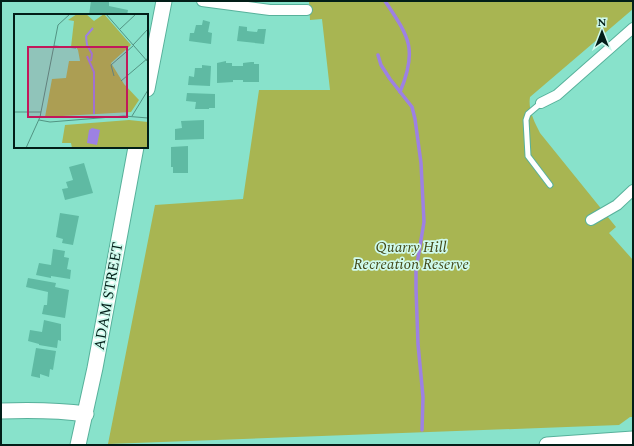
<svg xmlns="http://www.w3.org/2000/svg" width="634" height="446" viewBox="0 0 634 446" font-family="Spectral,serif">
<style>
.green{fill:#a8b552}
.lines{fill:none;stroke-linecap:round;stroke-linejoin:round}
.stream{stroke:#9d81e3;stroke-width:3.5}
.building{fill:#5fbaa3}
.lane-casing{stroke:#57b19b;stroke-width:7}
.street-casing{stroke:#57b19b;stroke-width:12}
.secondary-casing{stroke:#57b19b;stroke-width:17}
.lane{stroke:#fff;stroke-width:5}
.street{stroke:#fff;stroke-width:10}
.secondary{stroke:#fff;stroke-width:15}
.labels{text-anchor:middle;stroke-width:3.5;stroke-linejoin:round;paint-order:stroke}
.park-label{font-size:15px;font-style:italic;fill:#434919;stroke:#cffaed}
.street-label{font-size:15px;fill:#021e18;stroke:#cffaed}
.inset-river{fill:none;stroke:#9d81e3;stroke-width:2}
.inset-road{fill:none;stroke:#529483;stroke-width:1}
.view{fill:#c2185b;fill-opacity:0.15;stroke:#c2185b;stroke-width:2}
.inset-edge{fill:none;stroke:#021e18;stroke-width:2}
</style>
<rect width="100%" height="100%" fill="#88e2cb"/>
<path class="green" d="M309 1H633V9L530 97C528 110 534 121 540 133L616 227 609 233 633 260V417H630L619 425 108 444 155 205 243 199 259 90H330L322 19 310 20Z"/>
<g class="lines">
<g class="stream">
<path d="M385 1C409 37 418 49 400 92"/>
<polyline points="378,55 381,65 390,79 412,107 415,119 421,163 424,222 416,270 416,289 418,344 423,397 422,430"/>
</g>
</g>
<g class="building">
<polygon points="91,1 109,1 109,6 128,10 127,15 89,15"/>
<polygon points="203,20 210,22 208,32 212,33 211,44 189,41 190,33 194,33 196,25 202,25"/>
<polygon points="239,26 247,27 247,31 257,32 258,29 266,29 264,44 237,41"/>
<polygon points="226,61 226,63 232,63 232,66 243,66 243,63 251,62 254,62 254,64 259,64 259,82 243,82 243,80 233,80 233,82 217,83 217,63"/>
<polygon points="202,65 211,66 210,86 188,85 189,76 194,77 195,68 202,68"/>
<polygon points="187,93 215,94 215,108 209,108 209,109 195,109 196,102 186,101"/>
<polygon points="204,120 204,139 175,140 175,129 182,128 181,121"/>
<polygon points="188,146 188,173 173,173 173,167 171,167 171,147"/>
<polygon points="84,163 93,193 65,200 62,189 68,188 66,182 73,180 69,167"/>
<polygon points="60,213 79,216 73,245 62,243 63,239 56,237"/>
<polygon points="53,249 65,251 64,257 69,258 67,269 71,270 70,279 51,276 51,278 36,275 39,263 51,265"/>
<polygon points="28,278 56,283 55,287 69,290 65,318 42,314 44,305 47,305 48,292 26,287"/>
<polygon points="44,320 61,324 61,341 58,340 57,348 39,345 39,344 28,341 30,330 42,332"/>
<polygon points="36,348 56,351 53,370 50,369 49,377 40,374 40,378 31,376"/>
</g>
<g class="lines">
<defs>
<polyline id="lane" points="541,103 528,114 526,120 528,156 550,185"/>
<g id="street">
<polyline points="202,1 270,10 307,10"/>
<polyline points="541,103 557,95 633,28"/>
<polyline points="591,220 617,205 633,190"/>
</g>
<g id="secondary">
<polyline points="147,89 164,1"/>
<path d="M1 411C30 410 57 410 86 414"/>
<polyline points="78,445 95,368 136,147"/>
<polyline points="547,445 633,439"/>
</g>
</defs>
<use href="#lane" class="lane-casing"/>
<use href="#street" class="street-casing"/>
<use href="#secondary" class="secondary-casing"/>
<use href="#lane" class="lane"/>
<use href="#street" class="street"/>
<use href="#secondary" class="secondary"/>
</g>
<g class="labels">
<g class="park-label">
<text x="411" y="252">Quarry Hill<tspan x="411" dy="17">Recreation Reserve</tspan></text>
</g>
<g class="street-label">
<text transform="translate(108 296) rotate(-80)" y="5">ADAM STREET</text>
</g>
</g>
<g transform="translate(14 14)">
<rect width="134" height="134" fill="#88e2cb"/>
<path d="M63 0H72L80 7 90 0 117 31 97 49 110 70 125 86 117 98 31 103 38 65 52 64 55 47H66L64 36 62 33H57L60 7 54 6ZM115 106 134 108V134H58L57 129H48L51 111Z" fill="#a8b552"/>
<path d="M78 114 86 116 83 131 73 129 75 116Z" fill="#9d81e3"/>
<path class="inset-river" d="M73 42 80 58V100M77 47 78 40 73 31 72 22 79 14"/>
<path class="inset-road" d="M92 0 134 48M106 15 122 0M119 31 134 15M40 32 62 34M100 62 97 51 119 32M107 67 134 44M0 98H27M118 102 134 76M25 106 36 108 110 102 134 104M12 134 26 103 44 11 56 0"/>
<path class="view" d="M14 33H113V103H14Z"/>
<rect width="134" height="134" class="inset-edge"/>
</g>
<rect width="634" height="446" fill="none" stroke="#021e18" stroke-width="4"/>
<g transform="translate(602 32)" stroke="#cffaed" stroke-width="3" paint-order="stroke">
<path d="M0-3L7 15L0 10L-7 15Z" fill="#021e18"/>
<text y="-6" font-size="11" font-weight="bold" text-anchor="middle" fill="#021e18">N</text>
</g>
</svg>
